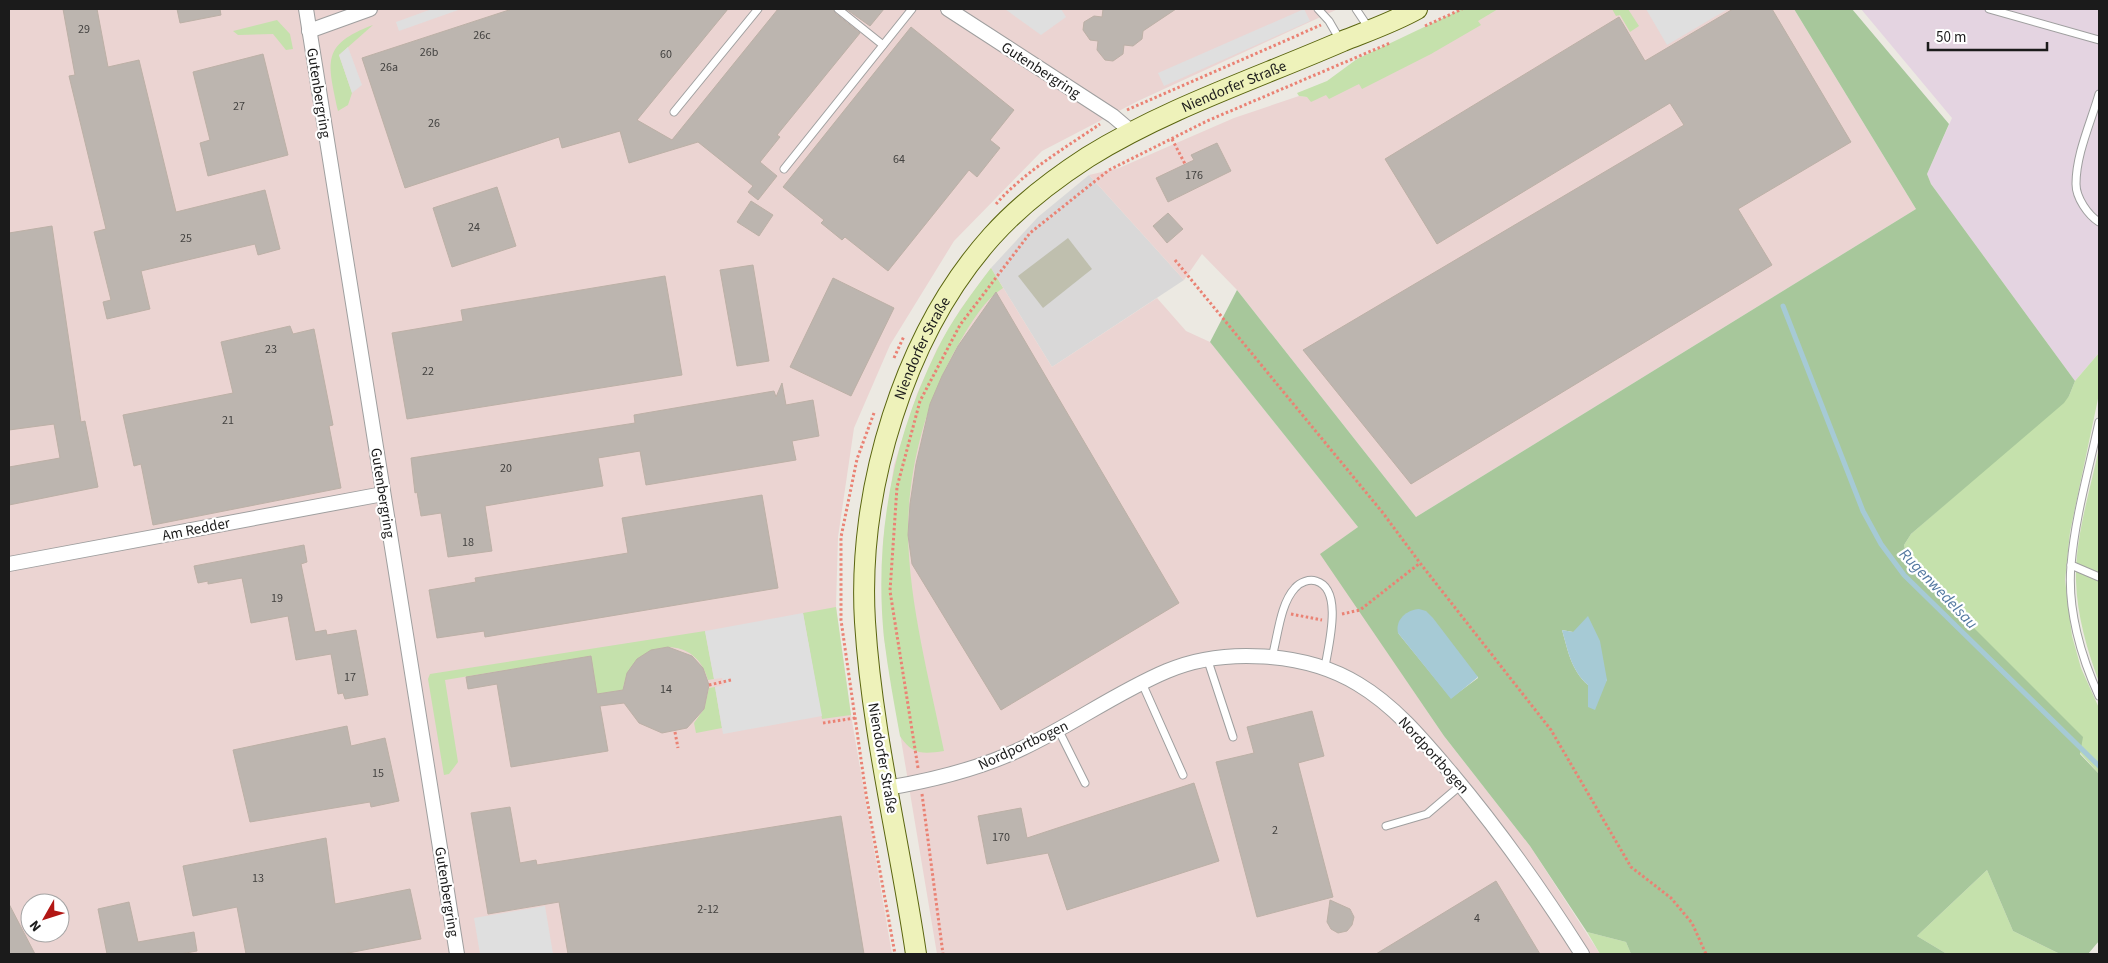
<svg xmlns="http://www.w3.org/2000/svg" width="2108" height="963" viewBox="0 0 2108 963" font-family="'Source Sans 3',sans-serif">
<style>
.residential{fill:#d9d8d8}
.commercial{fill:#ebd4d2;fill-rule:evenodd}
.industrial{fill:#e4d4e1}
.construction{fill:#bfbfae}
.grass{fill:#c5e1ac}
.forest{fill:#a7c79b;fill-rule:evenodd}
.parking{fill:#dfdfdf}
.water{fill:#a6cad5}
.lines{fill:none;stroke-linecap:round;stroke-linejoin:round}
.stream{stroke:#a6cad5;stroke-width:5}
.building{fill:#bcb5af;stroke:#bcb0a6}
.service-casing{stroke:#9f9f9f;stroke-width:9}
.minor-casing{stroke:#9f9f9f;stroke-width:16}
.secondary-casing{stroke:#5a650f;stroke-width:22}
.path{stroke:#ea8274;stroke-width:3;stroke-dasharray:2.5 2.5;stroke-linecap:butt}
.service{stroke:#fff;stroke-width:7}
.minor{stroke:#fff;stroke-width:14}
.secondary{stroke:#eef2ba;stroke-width:20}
.labels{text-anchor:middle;stroke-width:4.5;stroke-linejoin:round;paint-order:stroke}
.number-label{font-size:12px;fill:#434240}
.street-label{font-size:15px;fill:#1b1b1b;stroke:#fff}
.water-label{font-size:16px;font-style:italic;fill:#5378a0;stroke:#fff}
</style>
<rect width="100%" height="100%" fill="#ece9e2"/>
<polygon class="residential" points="1089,175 1184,280 1052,367 991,268 1038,217"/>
<g class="commercial">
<path d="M9 9H1338L1138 101 1042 151 954 241 890 345 854 428 838 537 836 607 851 715 892 954H9ZM30 903H60V933H30Z"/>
<polygon points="1479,9 1794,9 1916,209 1416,517 1237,290 1202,254 1184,280 1089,175 1119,168 1234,118 1299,96 1307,97"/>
<polygon points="991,268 1052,367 1157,298 1186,331 1210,342 1358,527 1321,554 1444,736 1530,846 1600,954 937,954 884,638 882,605 883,541 894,465 917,394 937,349 960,310"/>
</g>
<polygon class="industrial" points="1861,9 2099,9 2099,353 2075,381 1931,184 1927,174 1952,118"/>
<polygon class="construction" points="1068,238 1092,269 1043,308 1018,276"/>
<g class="grass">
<polygon points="1462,9 1498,9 1478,21 1481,25 1431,54 1362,89 1359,84 1329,99 1326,95 1311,102 1307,97 1299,96 1297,93 1327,81 1357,59"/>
<polygon points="1612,9 1628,9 1639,26 1630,32 1620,15 1616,16"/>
<polygon points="277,20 290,34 293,49 286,50 273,34 238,35 233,31"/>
<path d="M373 25 339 55 352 93 348 105 338 111C328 62 320 45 373 25Z"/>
<path d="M991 268 1003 288C982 301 965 333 953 354 924 408 908 472 908 533 909 604 930 682 944 751 923 754 912 755 900 736 894 703 888 671 884 638 874 539 892 440 937 350 951 321 971 294 991 268Z"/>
<polygon points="2099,353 2099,394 2070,532 2065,580 2072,636 2081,668 2099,708 2099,774 1916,570 1907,558 1904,545 1911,534 2069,396 2075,381"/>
<path d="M2099 448V682C2087 650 2077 615 2076 581 2075 537 2090 491 2099 448Z"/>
<polygon points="836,607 851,715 822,719 803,613"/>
<path d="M705 631 714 679 708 680C695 630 630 640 623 690L597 694 591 656 445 680 458 762 449 774 444 775 428 679 430 674Z"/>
<polygon points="715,687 722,728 696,733 694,723 704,709 709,688"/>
<polygon points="1987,870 2013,931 2060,954 1947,954 1917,936"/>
<polygon points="1587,932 1626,942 1631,954 1600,954"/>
</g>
<path class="forest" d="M1794 9H1852L1949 124 1927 174 1931 184 2075 381 2069 396 2064 403 1911 534 1904 545 1907 558 1916 570 2083 737 2080 754 2099 774V941L2088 954H2060L2013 931 1987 870 1917 936 1947 954H1631L1626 942 1587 932 1530 846 1444 736 1320 554 1358 527 1210 342 1237 290 1416 517 1916 209ZM1562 630 1573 632 1607 680 1588 707V685C1571 670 1568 651 1562 630ZM1398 633 1478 677V678L1451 698Z"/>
<g class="parking">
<polygon points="432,9 461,9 399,31 396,22"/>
<polygon points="1005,9 1061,9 1066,17 1041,35"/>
<polygon points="1304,9 1310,21 1164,86 1158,73"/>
<polygon points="1646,9 1728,9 1667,45"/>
<polygon points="348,47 362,85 352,93 339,55"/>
<polygon points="803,613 822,716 723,734 715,687 724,685 722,678 714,679 705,631"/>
<polygon points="545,906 553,954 480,954 474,918"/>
</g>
<g class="water">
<path d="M1419 609 1426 611 1433 618 1478 677 1451 699 1398 633C1395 620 1406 610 1419 609Z"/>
<path d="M1588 616 1600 641 1607 680 1595 710 1588 707V685C1571 670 1568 651 1562 630L1573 632Z"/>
</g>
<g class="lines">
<polyline class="stream" points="1783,306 1863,511 1881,544 1904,575 2099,766"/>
</g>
<g class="building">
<polygon points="63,9 97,9 108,67 139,60 176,212 265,190 280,249 258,255 255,244 141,271 150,309 107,319 103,302 111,300 94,232 106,229 69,76 75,75"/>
<polygon points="177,9 220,9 221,15 180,23"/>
<polygon points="512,9 728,9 637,120 672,140 778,9 833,9 835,13 860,33 777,135 780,137 760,162 777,176 758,200 748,192 753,186 698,142 629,163 620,131 562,148 559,137 405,188 362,58"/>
<polygon points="846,9 884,9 870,26"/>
<polygon points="1103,9 1176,9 1143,31 1142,39 1133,46 1124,45 1123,54 1113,61 1105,60 1097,50 1098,41 1090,40 1083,30 1084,22 1094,16 1102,17"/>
<polygon points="1733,9 1772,9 1851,142 1738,209 1772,265 1411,484 1303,350 1684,125 1670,103 1437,244 1385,159 1619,17 1645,61"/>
<polygon points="911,27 1014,110 990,140 1000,148 977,177 969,170 888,271 845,237 842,240 821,223 824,220 783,187"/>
<polygon points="263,54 288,155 208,176 200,143 210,140 193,72"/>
<polygon points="1217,143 1231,171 1168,202 1156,178 1194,160 1191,155"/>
<polygon points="497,187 516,246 452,267 433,208"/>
<polygon points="751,201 773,215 759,236 737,222"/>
<polygon points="1168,213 1183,229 1167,243 1153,226"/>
<polygon points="52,226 81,422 85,421 98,487 9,505 9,467 60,458 54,424 9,430 9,233"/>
<polygon points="753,265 769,361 737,366 720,270"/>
<polygon points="665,276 682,375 407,419 392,333 463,321 461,310"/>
<polygon points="833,278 894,308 851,396 790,367"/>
<polygon points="996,292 1179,603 1001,710 912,564 908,535 910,504 916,464 930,404 942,376 958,346"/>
<polygon points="290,326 293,334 314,329 333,425 329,426 341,488 153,525 141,464 134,466 123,415 233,393 221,342"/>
<polygon points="782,383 786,405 813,400 819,436 792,441 796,460 646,485 640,451 598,458 603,486 485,506 492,551 448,557 441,513 421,516 417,492 415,493 411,458 635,423 634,415 774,391 776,397"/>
<polygon points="762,495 778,588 485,637 484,631 437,638 429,590 476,582 475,578 628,553 622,518"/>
<polygon points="304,545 307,562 301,564 315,632 326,630 327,635 356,630 368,695 345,699 343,693 338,694 331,654 296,660 288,616 251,623 242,578 208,584 208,581 198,583 194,566"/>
<polygon points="668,647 692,656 703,668 709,685 704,709 687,728 662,733 639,723 624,703 600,706 608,751 511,767 497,684 468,689 466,677 591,656 597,694 623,690 627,673 637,659 651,650"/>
<polygon points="1312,711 1324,756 1298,763 1333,897 1257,917 1216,762 1254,753 1247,727"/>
<polygon points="347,726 351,746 385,738 399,801 371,807 370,802 250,822 233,750"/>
<polygon points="1194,783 1219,861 1067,910 1048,853 987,864 978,816 1021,808 1027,838"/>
<polygon points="510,807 520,863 536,860 537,865 841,816 864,954 568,954 559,902 488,914 471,813"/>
<polygon points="326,838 335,904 410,889 421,939 343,954 246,954 237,907 193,916 183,866"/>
<polygon points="1496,881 1540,954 1376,954"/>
<polygon points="1330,900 1350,909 1354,917 1352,925 1347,931 1338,933 1331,929 1327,922"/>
<polygon points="129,902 138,942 194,932 197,951 180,954 107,954 98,909"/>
<polygon points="9,904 35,954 9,954"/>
</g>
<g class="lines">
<defs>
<g id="service">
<polyline points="838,9 883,45"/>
<polyline points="1318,9 1329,21 1340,40"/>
<polyline points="1356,9 1370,30"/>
<polyline points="1989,9 2099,40"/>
<path d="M2099 94C2091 122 2076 154 2076 184 2076 198 2088 215 2099 222"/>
<polyline points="674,112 758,9"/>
<polyline points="784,169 912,9"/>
<path d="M2099 422C2089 469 2075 517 2071 565 2067 609 2081 657 2099 696"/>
<polyline points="2071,565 2099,577"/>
<path d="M1272 657C1278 636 1280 604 1295 588 1300 582 1309 579 1316 581 1344 589 1328 647 1325 667"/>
<polyline points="1208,661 1233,737"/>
<polyline points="1142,683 1183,775"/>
<polyline points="1058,729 1085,783"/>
<polyline points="1386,826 1427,814 1461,785"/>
</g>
<g id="minor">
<polyline points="306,9 457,954"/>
<polyline points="948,9 1113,116 1133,133"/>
<polyline points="309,31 370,9"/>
<polyline points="9,564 383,494"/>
<path d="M887 788C934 780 980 769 1023 748 1072 725 1117 692 1167 671 1223 647 1306 652 1358 684 1395 706 1423 740 1451 773 1499 830 1542 891 1582 954"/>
</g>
<g id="secondary">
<path id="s1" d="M916 954C900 844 872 734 865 622 857 491 904 334 992 236 1019 206 1054 179 1088 157 1167 108 1258 78 1343 41 1368 31 1394 22 1417 9"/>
</g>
</defs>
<use href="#service" class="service-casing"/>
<use href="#minor" class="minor-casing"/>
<use href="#secondary" class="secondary-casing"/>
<g class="path">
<polyline points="1425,26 1462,9"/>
<polyline points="1127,110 1321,25"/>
<polyline points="1172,139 1185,164"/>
<path d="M996 204C1024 172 1065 148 1100 124"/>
<polyline points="1175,260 1383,513 1420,563 1551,730 1631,867 1671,898 1692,923 1706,954"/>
<polyline points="894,358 904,336"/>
<polyline points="874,413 857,459 841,537 841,620 866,794 895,954"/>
<polyline points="1291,614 1322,620"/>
<polyline points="1342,614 1360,610 1420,563"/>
<polyline points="709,685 731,680"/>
<polyline points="823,723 855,718"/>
<polyline points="675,732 678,748"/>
<polyline points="918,768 890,591 897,487 920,401 960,325 1030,233 1109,170 1207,121 1390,43"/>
<polyline points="922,794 943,954"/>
</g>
<use href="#service" class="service"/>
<use href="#minor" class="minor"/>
<use href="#secondary" class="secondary"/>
</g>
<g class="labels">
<g class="number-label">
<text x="84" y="33">29</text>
<text x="482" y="39">26c</text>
<text x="429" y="56">26b</text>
<text x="666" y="58">60</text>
<text x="389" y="71">26a</text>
<text x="239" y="110">27</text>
<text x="434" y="127">26</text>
<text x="899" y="163">64</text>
<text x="1194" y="179">176</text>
<text x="474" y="231">24</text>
<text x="186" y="242">25</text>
<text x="271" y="353">23</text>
<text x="428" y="375">22</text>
<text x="228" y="424">21</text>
<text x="506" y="472">20</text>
<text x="468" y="546">18</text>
<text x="277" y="602">19</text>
<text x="350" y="681">17</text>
<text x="666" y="693">14</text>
<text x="378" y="777">15</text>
<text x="1275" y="834">2</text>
<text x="1001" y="841">170</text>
<text x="258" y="882">13</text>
<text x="708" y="913">2-12</text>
<text x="1477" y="922">4</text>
</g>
<g class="street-label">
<text transform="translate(1041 70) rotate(33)" y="5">Gutenbergring</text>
<text dy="5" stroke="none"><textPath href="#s1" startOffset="1039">Niendorfer Straße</textPath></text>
<text transform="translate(319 93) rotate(81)" y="5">Gutenbergring</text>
<text dy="5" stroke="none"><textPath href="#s1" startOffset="619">Niendorfer Straße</textPath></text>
<text transform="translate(383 493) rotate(81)" y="5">Gutenbergring</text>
<text transform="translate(196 529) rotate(-11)" y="5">Am Redder</text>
<text transform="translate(1023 745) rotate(-25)" y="5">Nordportbogen</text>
<text transform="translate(1434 755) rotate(48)" y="5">Nordportbogen</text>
<text transform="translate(883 758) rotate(80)" y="5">Niendorfer Straße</text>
<text transform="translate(447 892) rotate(81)" y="5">Gutenbergring</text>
</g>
<g class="water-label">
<text transform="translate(1939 588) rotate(46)" y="6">Rugenwedelsau</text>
</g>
</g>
<rect width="2108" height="963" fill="none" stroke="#1b1b1b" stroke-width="20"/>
<g transform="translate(45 918) rotate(231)"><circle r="24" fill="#ffffff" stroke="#a4a4a4"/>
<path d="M0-4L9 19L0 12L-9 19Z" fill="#b21714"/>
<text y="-8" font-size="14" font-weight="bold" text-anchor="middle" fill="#1b1b1b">N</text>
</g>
<path d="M1928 42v8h119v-8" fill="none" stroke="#1b1b1b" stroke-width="2.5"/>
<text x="1936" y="42" font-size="15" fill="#1b1b1b" stroke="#ffffff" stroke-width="4" paint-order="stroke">50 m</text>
</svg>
